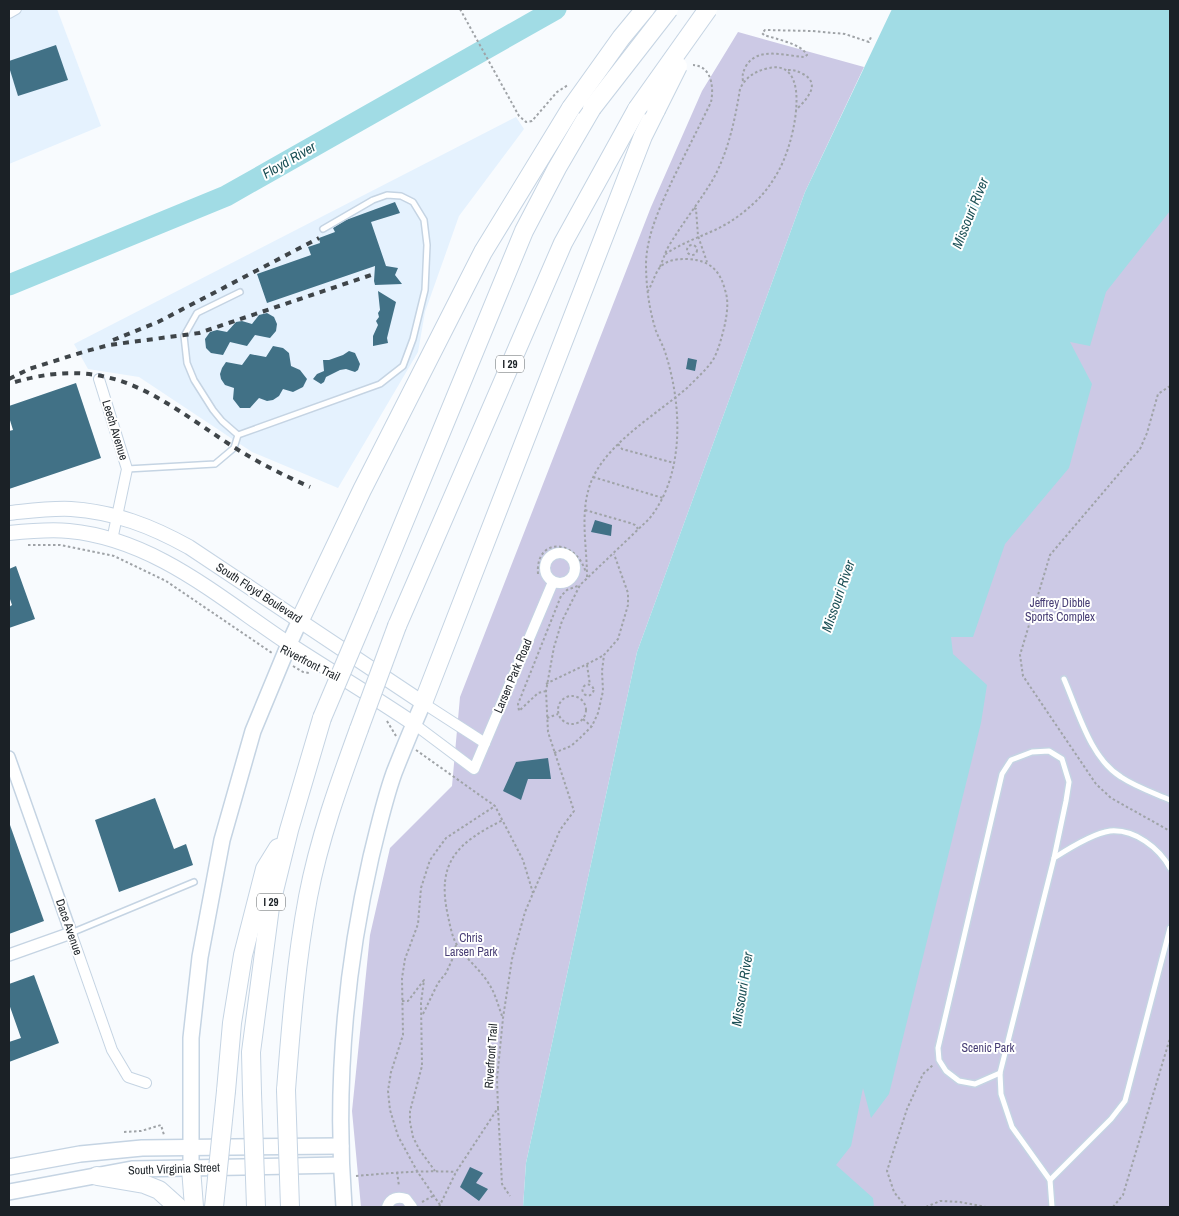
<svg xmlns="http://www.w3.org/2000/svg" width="1179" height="1216" viewBox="0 0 1179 1216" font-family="'Archivo Narrow',sans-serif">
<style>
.built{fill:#e5f2fe}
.green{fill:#ccc9e5}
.water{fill:#a1dce5}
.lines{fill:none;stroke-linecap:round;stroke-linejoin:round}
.river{stroke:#a1dce5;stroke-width:21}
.building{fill:#417186}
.service-casing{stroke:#c5d4e3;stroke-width:8}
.minor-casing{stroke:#c5d4e3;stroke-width:12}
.tertiary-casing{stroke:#c5d4e3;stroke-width:14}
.secondary-casing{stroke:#c5d4e3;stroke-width:16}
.primary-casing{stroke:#c5d4e3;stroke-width:18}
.motorway-casing{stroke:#c5d4e3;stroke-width:20}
.path{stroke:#9fa3a7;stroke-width:2;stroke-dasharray:2.5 2.5;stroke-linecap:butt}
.service{stroke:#fff;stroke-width:5}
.minor{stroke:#fff;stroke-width:10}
.tertiary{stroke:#fff;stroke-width:11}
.secondary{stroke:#fff;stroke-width:14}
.primary{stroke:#fff;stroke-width:15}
.motorway{stroke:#fff;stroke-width:18}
.rail{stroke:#3f4549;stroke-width:4;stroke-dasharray:6 6;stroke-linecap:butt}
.motorway-bridge-casing{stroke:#c5d4e3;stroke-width:20;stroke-linecap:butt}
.motorway-bridge{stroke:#fff;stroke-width:18}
.labels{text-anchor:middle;stroke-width:4;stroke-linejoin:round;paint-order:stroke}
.shield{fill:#fff;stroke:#5f6467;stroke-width:1}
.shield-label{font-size:11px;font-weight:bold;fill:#1b2126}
.street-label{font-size:12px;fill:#1b2126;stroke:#fff}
.park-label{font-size:12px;fill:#483e75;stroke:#fff}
.water-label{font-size:14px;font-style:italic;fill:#1c5056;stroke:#fff}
</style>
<rect width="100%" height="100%" fill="#f8fbfe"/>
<g class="built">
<polygon points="9,9 57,9 101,126 9,164"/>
<polygon points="516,117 524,129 459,216 425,312 418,352 338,488 252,452 139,377 88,369 74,344"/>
</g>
<g class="green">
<polygon points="738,32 864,67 805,192 637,652 526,1163 523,1207 361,1207 352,1111 370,935 390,848 452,786 460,697 651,207 702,91"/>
<polygon points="1170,39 1170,1207 788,1207 932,674"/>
</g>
<polygon class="water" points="892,9 1170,9 1170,211 1106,292 1090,346 1070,342 1092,384 1069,468 1005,544 973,637 951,637 953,654 987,685 981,723 889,1094 871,1118 863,1088 851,1146 836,1165 873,1198 874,1207 523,1207 526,1163 637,652 805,192"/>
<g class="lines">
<polyline class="river" points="9,285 226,196 556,9"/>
</g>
<g class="building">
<polygon points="56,45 68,80 18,96 9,67 9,61"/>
<polygon points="395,202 400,213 371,222 386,266 398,268 395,275 402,284 375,285 374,281 375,266 267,303 257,274 311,255 308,247 320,243 319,238 335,232 333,228 346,220"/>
<polygon points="378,291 396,302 387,338 388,343 373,346 373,336 378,325 376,321 379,317 378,313 380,310"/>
<polygon points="267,313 274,317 277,324 276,331 270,338 255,335 247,346 230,342 223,355 211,353 206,348 205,339 210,332 217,330 227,332 236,322 242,321 252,324 259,315"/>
<polygon points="273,346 283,348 289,353 291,366 300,370 307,379 303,387 293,392 283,389 279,396 273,400 267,401 259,398 250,408 240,408 233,399 234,388 225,385 221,379 220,374 222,368 226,362 242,365 250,354 266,357"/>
<polygon points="349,351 355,353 360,364 358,370 355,372 346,369 340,370 326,377 324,382 321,384 313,379 317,374 324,371 323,360 329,360 343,355"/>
<polygon points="688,358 697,360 695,371 686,369"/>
<polygon points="76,383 101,458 9,489 9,431 13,430 9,417 9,406"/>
<polygon points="595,520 612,525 611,536 591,532"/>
<polygon points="16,566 35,619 9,628 9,607 12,605 9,596 9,569"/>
<polygon points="548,758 551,779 528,779 521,800 503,791 516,762"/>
<polygon points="155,798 174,849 186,844 193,865 119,892 95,820"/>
<polygon points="9,825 10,825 44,921 9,934"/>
<polygon points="34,975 59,1043 9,1062 9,1042 21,1038 9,1004 9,984"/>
<polygon points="470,1167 483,1173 476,1183 488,1189 479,1201 460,1187"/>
</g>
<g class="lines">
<defs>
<g id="service">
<polyline points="238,435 380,384 403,366 413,339 425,290 427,245 424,220 413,202 401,196 387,195 373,200 323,229"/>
<polyline points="127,469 215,464 234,448 238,435 222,421 213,410 194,380 187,363 184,336 197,313 240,292"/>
<path d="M1064 679C1078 711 1090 758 1121 777 1136 787 1154 793 1170 800"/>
<polyline points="71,933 194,882"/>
<polyline points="1000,1073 975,1084 959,1081 946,1071 939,1060 938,1048 1002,774 1011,760 1032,752 1049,751 1062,759 1069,782 1066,801 1054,858"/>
<polyline points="1050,1180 1111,1119 1125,1101 1170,928"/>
<path d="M1052 1207 1050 1180 1012 1127 1001 1094 1000 1073 1054 858C1068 849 1094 833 1110 831 1135 829 1159 848 1170 868"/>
</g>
<g id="minor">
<polyline points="9,13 16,9"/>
<polyline points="99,379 127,469 112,540"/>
<circle cx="560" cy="568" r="15"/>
<polyline points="423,703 485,743"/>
<polyline points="414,724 474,769 553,582"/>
<polyline points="71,933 112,1050 128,1077 146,1083"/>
<path d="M387 1207C390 1198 398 1196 406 1199L412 1207"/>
</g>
<polyline id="tertiary" points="9,757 71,933 9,955"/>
<g id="secondary">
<path d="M9 513C29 511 51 508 71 509 115 512 151 526 189 547L423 703"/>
<path d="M9 533C29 531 49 529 69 531 155 539 221 599 289 644 330 671 373 696 414 724"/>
</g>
<g id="primary">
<polyline points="9,1167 80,1154 142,1148 341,1146"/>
<polyline points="191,1168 191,1038 200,957 222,840 253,731 289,644 300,620"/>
<polyline points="9,1192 132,1169 341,1165"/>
<path d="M344 1207C335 1091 345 971 371 857 378 829 384 801 394 773 403 750 413 726 423 703"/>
</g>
<g id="motorway">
<polyline points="369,607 524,231 557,168 592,108"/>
<polyline points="300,620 362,490 483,252 571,108"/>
<polyline points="397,626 563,243 637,109"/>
<polyline points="423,703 643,136 656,110"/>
<path d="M286 1090C291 1025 296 961 308 897 319 839 339 784 359 729"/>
<polyline points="226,1091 232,1023 243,955 265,869 278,848"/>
<polyline points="252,1093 251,1052 270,907 289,830 322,718"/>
<polyline points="191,1168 194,1207"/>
<polyline points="97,1176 144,1184 159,1190 178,1207"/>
</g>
</defs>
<use href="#service" class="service-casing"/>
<use href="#minor" class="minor-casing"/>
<use href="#tertiary" class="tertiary-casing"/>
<use href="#secondary" class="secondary-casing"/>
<use href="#primary" class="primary-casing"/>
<use href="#motorway" class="motorway-casing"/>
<g class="path">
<polyline points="460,9 519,116 526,122 532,121 557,92 568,85"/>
<path d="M788 70C794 70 798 71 803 74 822 84 806 100 796 110"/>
<path d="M743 81C742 75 743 72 746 66 758 46 786 56 804 57L807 55C802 44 776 39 764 35L762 33 765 30 812 31 845 34 869 42 871 37"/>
<polyline points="694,208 696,209 698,236 707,262"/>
<circle cx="692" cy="250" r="5"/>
<path d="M660 267 667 249C681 225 698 204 712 181 728 153 735 120 740 89 745 78 754 72 765 69 812 55 795 132 786 154 781 169 771 185 761 196 748 210 732 222 715 230 697 238 680 244 664 255"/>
<polyline points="1170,386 1158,394 1147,433 1140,449 1050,555 1020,655 1023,676 1096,784 1111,798 1170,831"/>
<polyline points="618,444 622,449 674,463"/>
<polyline points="593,477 663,498"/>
<polyline points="585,510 630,523 635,525 638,529"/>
<polyline points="28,545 60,545 114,556 166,581 272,653"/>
<path d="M538 574C535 537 576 538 586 573"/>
<path d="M587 577C587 541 577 503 597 470 616 438 659 412 687 388 696 379 706 370 713 360 719 349 722 336 725 324 727 313 729 301 725 290 721 274 713 263 696 260 684 258 665 258 658 270 654 277 652 284 648 291"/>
<polyline points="587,665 590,685"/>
<polyline points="293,666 303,672 309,673"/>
<path d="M546 684C565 674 585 666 604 655"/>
<circle cx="588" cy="690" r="5.5"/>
<polyline points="546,691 538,693 519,711 518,704 561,596 567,590 580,585"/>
<circle cx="572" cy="710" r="14"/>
<polyline points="547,718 558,714"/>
<polyline points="583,719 591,726"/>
<polyline points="387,721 396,736"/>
<polyline points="416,750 495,806 523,860 533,893"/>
<polyline points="554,753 571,746 580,738 592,726 598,713 603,691 602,671 604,655 618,639 628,605 628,593 614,554"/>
<polyline points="402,1001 408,1001 424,980 421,1003 422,1066 410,1111 410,1122 413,1137 419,1149 435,1171"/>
<polyline points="423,1014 438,983 446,973 452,960 456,945"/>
<path d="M502 1016C498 1005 495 993 489 984 480 969 466 959 457 945 452 937 450 925 448 916 436 862 457 843 503 820"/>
<polyline points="498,1108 502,1184 510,1196"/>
<polyline points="124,1132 141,1131 161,1125 164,1135"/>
<polyline points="397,1172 399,1186"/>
<path d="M356 1176C390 1173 423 1170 456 1172"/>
<polyline points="422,1202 433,1196"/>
<polyline points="440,1205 417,1171 398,1136 390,1110 388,1091 391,1072 403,1035 402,978 405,959 418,924 421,888 430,860 446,838 495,806"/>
<path d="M439 1207 456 1172 498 1108 497 1079 503 1018 512 959 525 912 560 830 574 811 548 732 546 691 554 647 562 621 580 585 649 519C685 475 682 406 666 355 664 347 659 339 656 331 649 309 646 286 646 263 647 234 660 207 672 181 685 154 698 129 711 102 714 88 712 66 693 65"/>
<polyline points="906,1207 894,1192 887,1171 907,1109 923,1074 933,1065"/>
<polyline points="926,1207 940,1201 960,1202 986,1207"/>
<polyline points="1113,1207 1123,1195 1170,1038"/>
</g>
<use href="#service" class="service"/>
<use href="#minor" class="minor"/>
<use href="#tertiary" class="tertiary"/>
<use href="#secondary" class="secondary"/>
<use href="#primary" class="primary"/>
<use href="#motorway" class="motorway"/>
<g class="rail">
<polyline points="113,340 158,322 319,238"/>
<polyline points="9,379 29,369 83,352 109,345 199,333 374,274"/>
<path d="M15 382C112 354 157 397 232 446 257 462 283 475 310 487"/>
</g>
<defs>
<g id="motorway-bridge">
<polyline points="571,108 621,38 645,9"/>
<polyline points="592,108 669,9"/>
<polyline points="637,109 708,9"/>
<polyline points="656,110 678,66"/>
<polyline points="322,718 369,607"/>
<polyline points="359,729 397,626"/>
<polyline points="286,1090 290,1207"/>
<polyline points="252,1093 256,1207"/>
<polyline points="214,1207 226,1091"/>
</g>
</defs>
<use href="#motorway-bridge" class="motorway-bridge-casing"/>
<use href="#motorway-bridge" class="motorway-bridge"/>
</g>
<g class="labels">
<g class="shield">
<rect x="496" y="355.5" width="28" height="17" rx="4"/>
<rect x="257" y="893.5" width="28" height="17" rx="4"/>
</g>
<g class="shield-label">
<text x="510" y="368">I 29</text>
<text x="271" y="906">I 29</text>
</g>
<g class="street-label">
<text transform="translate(115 430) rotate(73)" y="4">Leech Avenue</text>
<text transform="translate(259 593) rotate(33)" y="4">South Floyd Boulevard</text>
<text transform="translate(310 663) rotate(27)" y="4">Riverfront Trail</text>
<text transform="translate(513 676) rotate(-67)" y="4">Larsen Park Road</text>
<text transform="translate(69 927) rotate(71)" y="4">Dace Avenue</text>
<text transform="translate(491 1056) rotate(-86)" y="4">Riverfront Trail</text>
<text transform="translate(174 1169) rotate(-2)" y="4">South Virginia Street</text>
</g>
<g class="park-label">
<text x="1060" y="607">Jeffrey Dibble<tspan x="1060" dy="14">Sports Complex</tspan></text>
<text x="471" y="942">Chris<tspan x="471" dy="14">Larsen Park</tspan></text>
<text x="988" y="1052">Scenic Park</text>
</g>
<g class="water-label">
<text transform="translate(289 160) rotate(-30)" y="5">Floyd River</text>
<text transform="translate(970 213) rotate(-68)" y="5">Missouri River</text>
<text transform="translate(838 596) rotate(-71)" y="5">Missouri River</text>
<text transform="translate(742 989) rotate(-81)" y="5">Missouri River</text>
</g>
</g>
<rect width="1179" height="1216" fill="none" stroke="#1b2126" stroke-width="20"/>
</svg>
